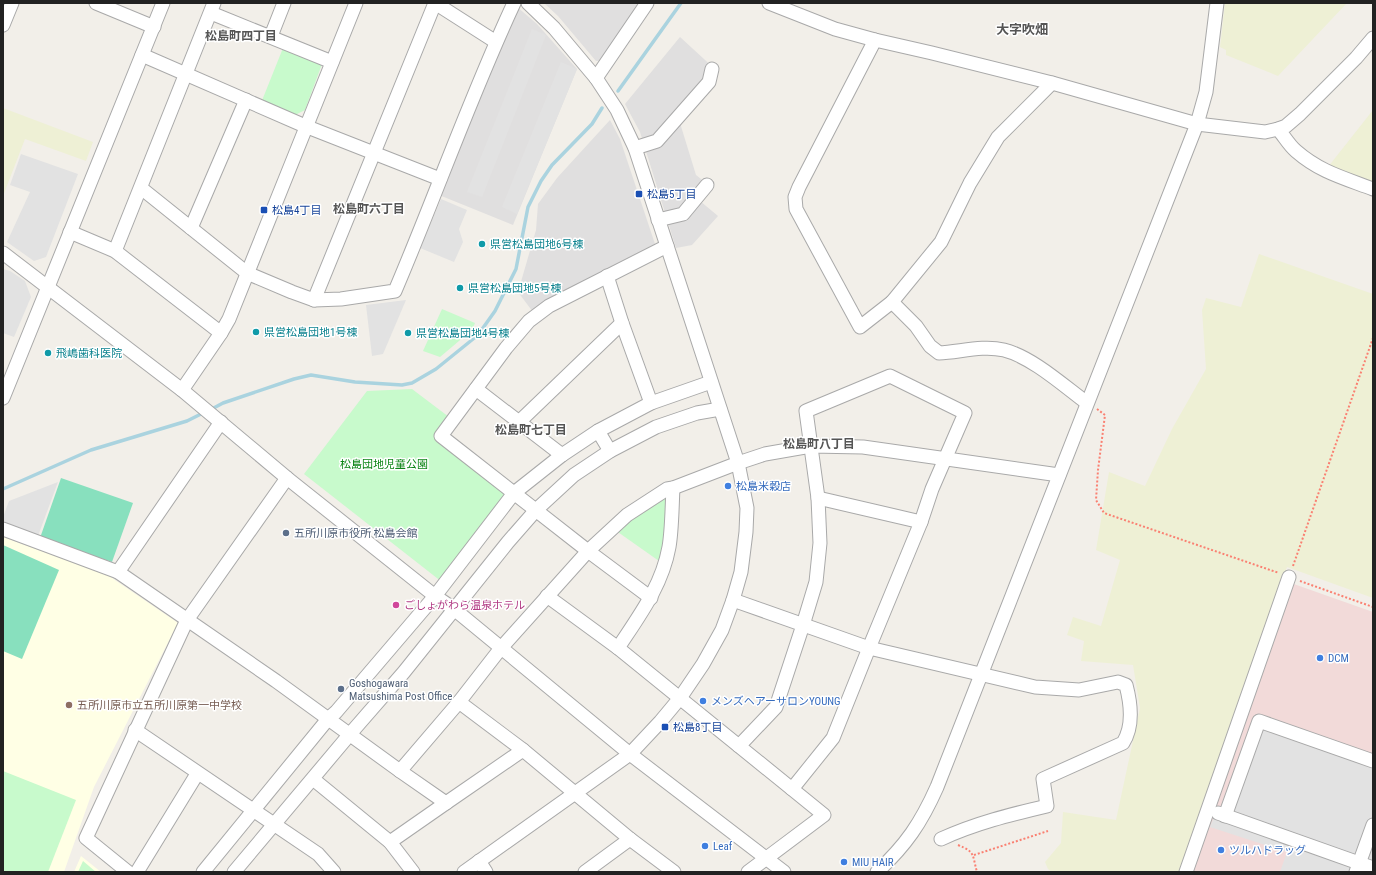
<svg xmlns="http://www.w3.org/2000/svg" width="1376" height="875" viewBox="0 0 1376 875" font-family="'Roboto Condensed','Noto Sans JP',sans-serif">
<style>
.residential{fill:#e0dfdf}
.commercial{fill:#f2dad9}
.education{fill:#ffffe5}
.farmland{fill:#eef0d5}
.park{fill:#c8facc}
.pitch{fill:#88e0be}
.parking{fill:#e2e2e2}
.lines{fill:none;stroke-linecap:round;stroke-linejoin:round}
.stream{stroke:#aad3df;stroke-width:3.5}
.minor-casing{stroke:#a9a9a9;stroke-width:15}
.path{stroke:#fa8072;stroke-width:2;stroke-dasharray:2 2;stroke-linecap:butt}
.minor{stroke:#fff;stroke-width:13}
.transit-dot{fill:#1a4fb4;stroke:#fff;stroke-width:1.5}
.culture-dot{fill:#0f9aa8;stroke:#fff;stroke-width:1.5}
.shop-dot{fill:#3f7fe0;stroke:#fff;stroke-width:1.5}
.service-dot{fill:#5c6f8a;stroke:#fff;stroke-width:1.5}
.hotel-dot{fill:#d1479c;stroke:#fff;stroke-width:1.5}
.education-dot{fill:#8d6e63;stroke:#fff;stroke-width:1.5}
.labels{text-anchor:middle;stroke-width:3;stroke-linejoin:round;paint-order:stroke}
.transit-label{font-size:11px;fill:#164399;stroke:#fff;text-anchor:start}
.culture-label{font-size:11px;fill:#0d838f;stroke:#fff;text-anchor:start}
.park-label{font-size:11px;fill:#0c8416;stroke:#fff}
.shop-label{font-size:11px;fill:#366cbe;stroke:#fff;text-anchor:start}
.service-label{font-size:11px;fill:#4e5e75;stroke:#fff;text-anchor:start}
.hotel-label{font-size:11px;fill:#b23c85;stroke:#fff;text-anchor:start}
.education-label{font-size:11px;fill:#785e54;stroke:#fff;text-anchor:start}
.neighbourhood-label{font-size:12px;font-weight:bold;fill:#555;stroke:#fff}
.quarter-label{font-size:13px;font-weight:bold;fill:#555;stroke:#fff}
</style>
<rect width="100%" height="100%" fill="#f2efe9"/>
<g class="residential">
<polygon points="544,3 641,3 601,61 596,61 558,16"/>
<polygon points="516,6 537,24 577,69 513,225 439,195"/>
<polygon points="680,37 717,71 680,123 696,175 711,187 700,201 718,216 692,245 676,248 640,132 625,104"/>
<polygon points="610,120 620,139 655,244 562,293 533,312 518,292 536,230 538,204 557,178"/>
</g>
<polygon class="commercial" points="1291,583 1373,612 1373,872 1191,872"/>
<g class="education">
<polygon points="3,537 109,576 178,623 94,787 64,872 3,872"/>
<polygon points="81,856 101,872 74,872"/>
</g>
<g class="farmland">
<polygon points="1225,3 1347,3 1278,76 1226,55 1226,50 1220,47"/>
<polygon points="3,108 93,142 86,161 25,139 3,196"/>
<polygon points="1373,110 1373,183 1328,167"/>
<polygon points="1259,254 1373,294 1373,598 1287,567 1180,872 1052,872 1048,869 1045,862 1061,843 1063,812 1116,820 1140,708 1133,665 1081,661 1084,641 1067,635 1073,617 1101,626 1120,560 1096,550 1109,472 1145,486 1172,429 1206,369 1202,310 1206,298 1241,307"/>
</g>
<g class="park">
<polygon points="283,48 322,64 305,110 295,115 261,103"/>
<polygon points="442,309 475,323 472,330 440,357 423,351"/>
<polygon points="412,389 449,417 435,436 508,494 442,582 304,474 367,391"/>
<polygon points="668,494 665,532 659,561 615,530"/>
<polygon points="3,771 76,800 48,872 3,872"/>
<polygon points="83,861 96,872 78,872"/>
</g>
<g class="pitch">
<polygon points="61,478 133,503 112,562 40,538"/>
<polygon points="3,545 59,570 22,659 3,651"/>
</g>
<g class="parking">
<polygon points="532,29 546,35 482,197 467,192"/>
<polygon points="561,62 577,69 517,214 502,207"/>
<polygon points="21,154 78,174 46,257 34,261 7,242 30,192 10,185"/>
<polygon points="441,199 467,210 459,229 463,242 454,262 420,248"/>
<polygon points="3,269 10,271 25,281 31,297 14,337 3,333"/>
<polygon points="406,300 383,354 372,356 366,305"/>
<polygon points="58,482 38,536 3,524 3,517 9,501"/>
<polygon points="1261,729 1373,768 1373,872 1280,872 1287,852 1210,827 1214,817 1227,822"/>
</g>
<g class="lines">
<g class="stream">
<polyline points="618,91 681,3"/>
<polyline points="210,410 223,403 294,379 311,375 355,382 402,385 412,383 436,369 478,335 495,311 516,269 528,207 541,181 552,165 592,124 602,108"/>
<polyline points="3,489 91,450 187,421 205,412"/>
</g>
<defs>
<g id="minor">
<polyline points="96,3 154,27"/>
<polyline points="435,3 496,42"/>
<polyline points="769,3 835,29 875,40 932,53 1052,83 1197,124 1265,132 1278,129 1286,126 1300,114 1356,58 1373,38"/>
<polyline points="211,13 332,62"/>
<polyline points="3,25 12,3"/>
<polyline points="271,36 284,3"/>
<path d="M875 40 799 187 795 197 796 209 860 327 892 302 916 326 930 346 939 353C960 352 983 345 1004 350 1032 357 1064 386 1087 403"/>
<polyline points="142,55 305,126 440,179"/>
<polyline points="596,78 647,3"/>
<path d="M1278 129C1284 136 1289 145 1296 151 1320 172 1344 178 1373 189"/>
<polyline points="635,148 657,141 709,82 712,69"/>
<path d="M141 188 247 273 292 292 314 300 341 299 395 291C436 195 470 97 514 3"/>
<polyline points="658,220 683,214 707,185"/>
<polyline points="191,228 246,100"/>
<polyline points="70,232 115,251 221,333"/>
<polyline points="115,251 214,3"/>
<polyline points="3,253 182,390 287,478 435,596 454,609 630,754 784,872"/>
<polyline points="607,276 622,323 651,403"/>
<polyline points="314,300 435,3"/>
<polyline points="892,302 941,242 970,183 998,137 1052,83"/>
<polyline points="476,389 562,455"/>
<polyline points="182,390 221,333 229,319 356,3"/>
<polyline points="3,398 163,3"/>
<polyline points="519,422 622,323"/>
<polyline points="598,431 610,451"/>
<polyline points="818,498 921,522"/>
<polyline points="3,529 118,572 276,681 400,771 446,803 523,750 630,839 674,872"/>
<polyline points="118,572 221,422"/>
<polyline points="547,596 618,648 792,789"/>
<polyline points="651,598 588,551 441,436 506,348 529,321 549,306 667,246"/>
<path d="M733 600 869 648 1035 687 1079 690 1118 682 1126 685C1131 704 1134 726 1123 743L1043 779 1047 806C1009 815 976 823 941 839"/>
<path d="M618 648C639 616 662 586 669 547 672 530 672 506 673 488"/>
<polyline points="459,702 523,750"/>
<polyline points="135,730 318,854 334,872"/>
<polyline points="739,746 776,707 803,625 816,582 820,543 818,498 806,411 890,376 965,413 932,489 921,522 869,648 833,738 792,789 824,815 748,872"/>
<polyline points="400,771 459,702 501,648 588,551 627,515 667,489 673,488 738,463 765,454 811,446 863,447 1059,475"/>
<polyline points="313,779 390,842 413,872"/>
<polyline points="1218,813 1373,868"/>
<polyline points="1225,816 1259,721 1373,761"/>
<polyline points="390,842 446,803"/>
<polyline points="479,861 486,872"/>
<polyline points="128,872 86,838 187,620 287,478"/>
<polyline points="137,872 197,774"/>
<polyline points="203,872 328,719 336,712 435,596 514,493 562,455 598,431 651,403 711,382"/>
<polyline points="234,872 350,734 404,672 508,542 536,510 574,475 610,451 656,427 697,413 720,409"/>
<polyline points="464,872 630,754 660,722 680,698 703,664 722,630 733,600 741,572 746,532 747,508 738,463 635,148 617,110 596,78 554,28 528,3"/>
<polyline points="585,872 630,839"/>
<path d="M877 872C906 845 921 823 937 787L1197 124 1206 92 1217 3"/>
<polyline points="1186,872 1289,577"/>
<polyline points="1356,872 1373,825"/>
</g>
</defs>
<use href="#minor" class="minor-casing"/>
<g class="path">
<polyline points="1097,409 1105,415 1098,470 1096,500 1104,513 1279,573"/>
<polyline points="1293,566 1373,338"/>
<polyline points="1300,581 1373,607"/>
<path d="M958 845C976 852 972 855 977 872"/>
<polyline points="974,855 1048,831"/>
</g>
<use href="#minor" class="minor"/>
</g>
<g class="transit-dot">
<rect x="635" y="190" width="8" height="8" rx="2"/>
<rect x="260" y="206" width="8" height="8" rx="2"/>
<rect x="661" y="723" width="8" height="8" rx="2"/>
</g>
<g class="culture-dot">
<circle cx="482" cy="244" r="4"/>
<circle cx="460" cy="288" r="4"/>
<circle cx="256" cy="332" r="4"/>
<circle cx="408" cy="333" r="4"/>
<circle cx="48" cy="353" r="4"/>
</g>
<g class="shop-dot">
<circle cx="728" cy="486" r="4"/>
<circle cx="1320" cy="658" r="4"/>
<circle cx="703" cy="701" r="4"/>
<circle cx="705" cy="846" r="4"/>
<circle cx="1221" cy="850" r="4"/>
<circle cx="844" cy="862" r="4"/>
</g>
<g class="service-dot">
<circle cx="286" cy="533" r="4"/>
<circle cx="341" cy="689" r="4"/>
</g>
<circle class="hotel-dot" cx="396" cy="605" r="4"/>
<circle class="education-dot" cx="69" cy="705" r="4"/>
<g class="labels">
<g class="transit-label">
<text x="647" y="198">松島5丁目</text>
<text x="272" y="214">松島4丁目</text>
<text x="673" y="731">松島8丁目</text>
</g>
<g class="culture-label">
<text x="490" y="248">県営松島団地6号棟</text>
<text x="468" y="292">県営松島団地5号棟</text>
<text x="264" y="336">県営松島団地1号棟</text>
<text x="416" y="337">県営松島団地4号棟</text>
<text x="56" y="357">飛嶋歯科医院</text>
</g>
<g class="park-label">
<text x="384" y="468">松島団地児童公園</text>
</g>
<g class="shop-label">
<text x="736" y="490">松島米穀店</text>
<text x="1328" y="662">DCM</text>
<text x="711" y="705">メンズヘアーサロンYOUNG</text>
<text x="713" y="850">Leaf</text>
<text x="1229" y="854">ツルハドラッグ</text>
<text x="852" y="866">MIU HAIR</text>
</g>
<g class="service-label">
<text x="294" y="537">五所川原市役所 松島会館</text>
<text x="349" y="687">Goshogawara<tspan x="349" dy="13">Matsushima Post Office</tspan></text>
</g>
<g class="hotel-label">
<text x="404" y="609">ごしょがわら温泉ホテル</text>
</g>
<g class="education-label">
<text x="77" y="709">五所川原市立五所川原第一中学校</text>
</g>
<g class="neighbourhood-label">
<text x="241" y="40">松島町四丁目</text>
<text x="369" y="213">松島町六丁目</text>
<text x="531" y="434">松島町七丁目</text>
<text x="819" y="448">松島町八丁目</text>
</g>
<g class="quarter-label">
<text x="1022" y="34">大字吹畑</text>
</g>
</g>
<rect width="1376" height="875" fill="none" stroke="#222222" stroke-width="8"/>
</svg>
